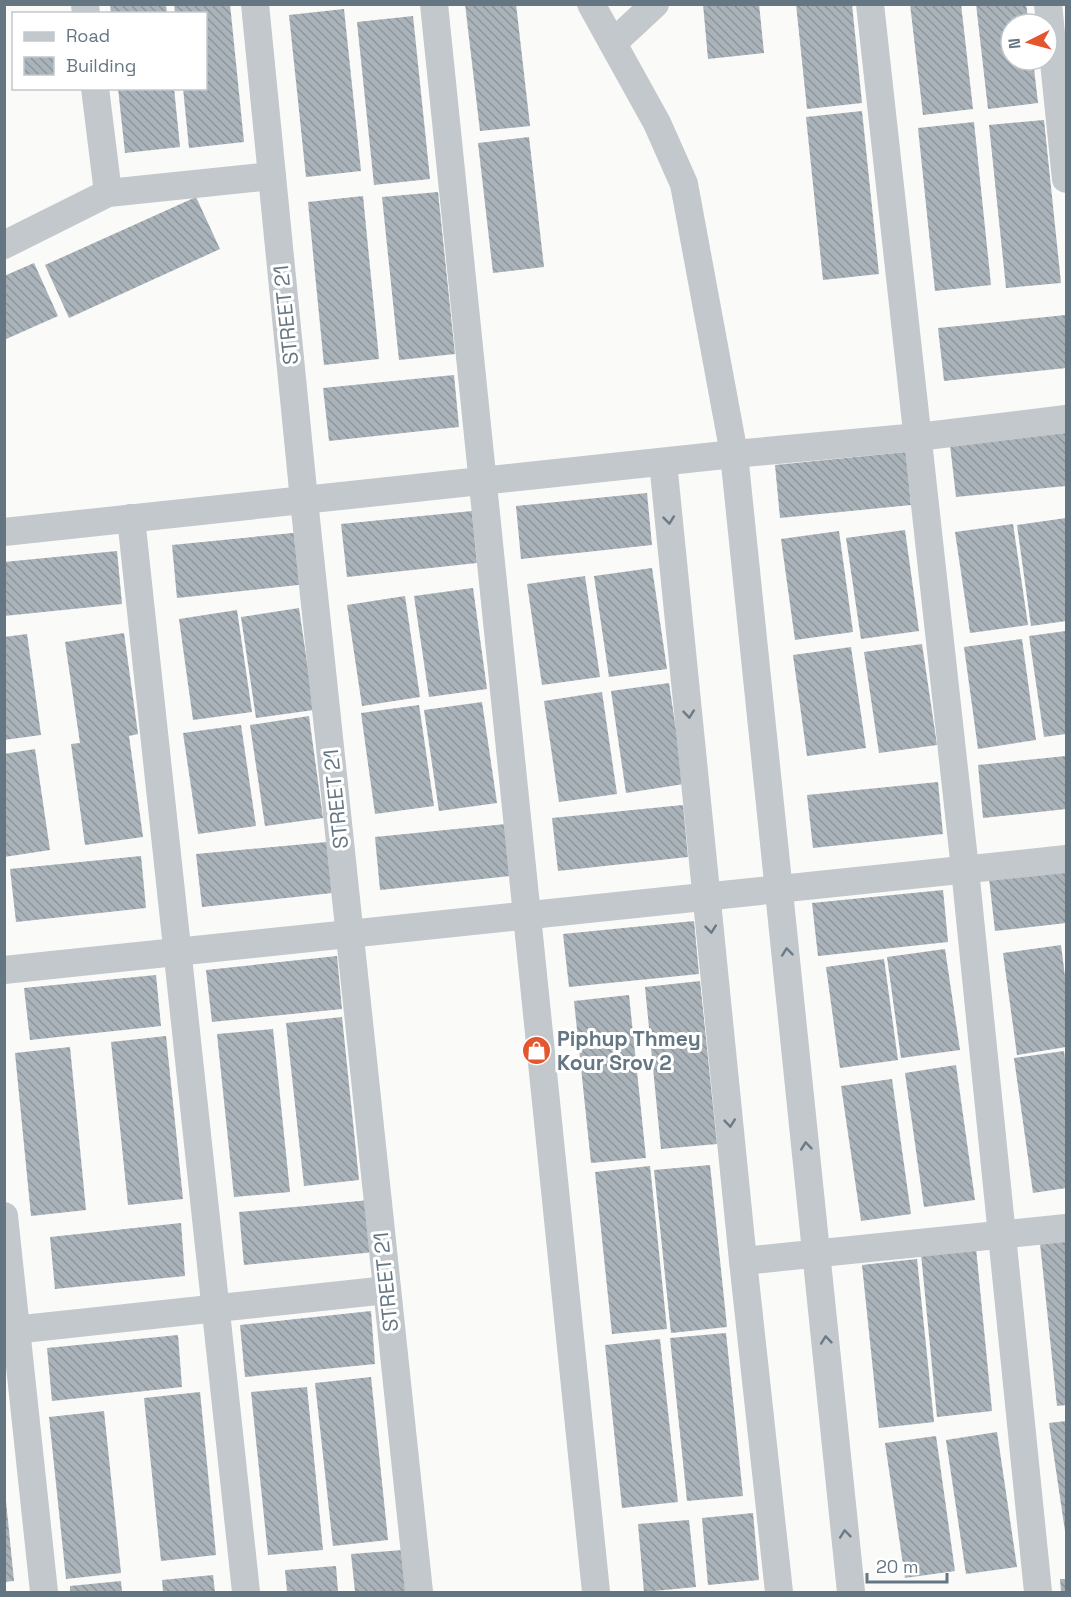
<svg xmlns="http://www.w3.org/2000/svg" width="1071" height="1597" viewBox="0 0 1071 1597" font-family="'Space Grotesk',sans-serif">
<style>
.building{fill:url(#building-back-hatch)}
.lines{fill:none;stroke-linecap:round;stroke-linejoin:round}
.street{stroke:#c3c8cc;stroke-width:28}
.oneway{stroke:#6a7a87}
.labels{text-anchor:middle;stroke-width:6;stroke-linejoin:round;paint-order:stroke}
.street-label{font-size:21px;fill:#657683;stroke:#fff}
.poi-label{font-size:21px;font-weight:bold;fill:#657683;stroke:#fff;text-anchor:start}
</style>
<defs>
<pattern id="building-back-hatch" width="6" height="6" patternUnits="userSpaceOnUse" patternTransform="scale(1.5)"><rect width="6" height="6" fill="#aab3b9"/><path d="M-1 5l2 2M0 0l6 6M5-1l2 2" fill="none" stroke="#8e969c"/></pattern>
</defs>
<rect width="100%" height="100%" fill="#fafaf8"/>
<g class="building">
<polygon points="110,4 166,4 167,14 111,14"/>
<polygon points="174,4 230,4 244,142 189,148 183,88 206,88 206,14 175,14"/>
<polygon points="465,4 516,4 530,126 480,131"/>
<polygon points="703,4 759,4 764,53 708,59"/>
<polygon points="796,4 852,4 862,103 807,109"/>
<polygon points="910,4 961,4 973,109 923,115"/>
<polygon points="976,4 1026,4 1029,24 1011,24 1011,60 1033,60 1038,103 988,109"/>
<polygon points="344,9 361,171 306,177 289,15"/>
<polygon points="413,16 430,179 374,185 357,22"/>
<polygon points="118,88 174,88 180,147 125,153"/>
<polygon points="862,111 879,274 823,280 806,117"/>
<polygon points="1044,120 1061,283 1006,288 989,125"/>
<polygon points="974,122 991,285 935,291 918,128"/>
<polygon points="529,137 544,267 493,273 478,143"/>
<polygon points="438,192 455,354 399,360 382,197"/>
<polygon points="363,196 379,359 324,365 308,202"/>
<polygon points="196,197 220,249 69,318 45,265"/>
<polygon points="34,263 58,316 4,340 4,276"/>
<polygon points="1066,315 1066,368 944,381 938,328"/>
<polygon points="454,375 459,427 329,441 323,388"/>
<polygon points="1066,433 1066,486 956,497 950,445"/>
<polygon points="906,452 911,505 780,518 775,465"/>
<polygon points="647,493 652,545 521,559 516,506"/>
<polygon points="472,511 477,563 347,577 341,524"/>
<polygon points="1066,518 1066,621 1031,626 1017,525"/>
<polygon points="1013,524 1028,625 970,633 955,532"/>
<polygon points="905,530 919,631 861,639 846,538"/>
<polygon points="839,531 853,632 795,640 781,539"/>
<polygon points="303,532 307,584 177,598 172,545"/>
<polygon points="117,551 122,604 4,616 4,562"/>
<polygon points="652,568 667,669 609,677 594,576"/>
<polygon points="585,576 600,677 542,685 527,584"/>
<polygon points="473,588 487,689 429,697 414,596"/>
<polygon points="405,596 420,697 362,706 347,605"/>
<polygon points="299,608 314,710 256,718 241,617"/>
<polygon points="237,610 252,712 193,720 179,619"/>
<polygon points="1066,631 1066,734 1044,737 1029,636"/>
<polygon points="124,633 138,734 129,736 143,837 85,845 71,744 80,743 65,642"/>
<polygon points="27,634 41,735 4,740 4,637"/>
<polygon points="1022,639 1036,740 978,749 964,647"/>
<polygon points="922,644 937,745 879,753 864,652"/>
<polygon points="851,647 866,748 807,756 793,655"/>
<polygon points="669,683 684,784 626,793 611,691"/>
<polygon points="602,692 617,794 559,802 544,701"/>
<polygon points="482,702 497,803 439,811 424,710"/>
<polygon points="419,705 434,806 375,814 361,713"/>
<polygon points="309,716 323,818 265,826 250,725"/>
<polygon points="241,725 256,826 198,834 183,733"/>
<polygon points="35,749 50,850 4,857 4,754"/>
<polygon points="1066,756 1066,809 983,818 978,765"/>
<polygon points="938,782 943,834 813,848 807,795"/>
<polygon points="683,805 688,857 558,871 552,818"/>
<polygon points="506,824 510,876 380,890 375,837"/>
<polygon points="327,842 332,893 202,907 196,854"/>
<polygon points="141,856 146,908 16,922 10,869"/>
<polygon points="1066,871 1066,923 995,931 989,878"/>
<polygon points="943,890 948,942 818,956 812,903"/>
<polygon points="694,921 699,974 569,987 563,934"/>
<polygon points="1061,945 1066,984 1066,1047 1017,1055 1003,953"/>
<polygon points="945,949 960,1050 901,1058 887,957"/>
<polygon points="337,956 342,1009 212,1022 206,970"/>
<polygon points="884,959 898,1060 840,1068 826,967"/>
<polygon points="156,975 161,1026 30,1040 24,988"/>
<polygon points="700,981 717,1144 661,1149 645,987"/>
<polygon points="629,995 646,1158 591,1163 574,1001"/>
<polygon points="342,1017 359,1180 304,1186 286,1023"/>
<polygon points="273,1029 290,1192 234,1197 217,1034"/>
<polygon points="166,1036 183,1199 128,1205 111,1042"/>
<polygon points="70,1047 86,1210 31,1216 15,1053"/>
<polygon points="1064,1051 1066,1067 1066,1188 1033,1193 1014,1058"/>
<polygon points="956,1065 975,1200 924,1207 905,1073"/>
<polygon points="892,1079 911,1214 861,1221 841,1086"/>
<polygon points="710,1165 727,1327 671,1333 654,1170"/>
<polygon points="650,1166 667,1329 612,1334 595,1172"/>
<polygon points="370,1200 375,1252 244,1265 239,1212"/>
<polygon points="181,1223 185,1276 55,1289 50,1237"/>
<polygon points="1066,1240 1066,1405 1057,1406 1040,1243"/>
<polygon points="976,1248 992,1411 937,1417 921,1254"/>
<polygon points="917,1259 934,1422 879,1428 862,1265"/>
<polygon points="371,1311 375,1364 245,1377 240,1325"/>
<polygon points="726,1333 743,1496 687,1501 670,1338"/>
<polygon points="178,1335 182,1387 52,1401 47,1348"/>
<polygon points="660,1339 678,1502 622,1508 605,1345"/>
<polygon points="371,1377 388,1540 333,1546 315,1383"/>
<polygon points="307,1387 323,1550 268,1555 251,1392"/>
<polygon points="200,1392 216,1555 161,1561 144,1398"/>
<polygon points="104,1411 121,1573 66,1579 49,1417"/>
<polygon points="1066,1421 1066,1531 1065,1531 1049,1423"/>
<polygon points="997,1432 1017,1567 966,1574 946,1440"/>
<polygon points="936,1436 955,1571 905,1578 885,1443"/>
<polygon points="4,1501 6,1501 14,1581 4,1582"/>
<polygon points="753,1513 759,1580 708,1585 702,1518"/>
<polygon points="689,1520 696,1587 644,1592 638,1524"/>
<polygon points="403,1550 407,1592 355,1592 351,1554"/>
<polygon points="336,1566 338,1592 287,1592 285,1570"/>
<polygon points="213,1575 215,1592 163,1592 162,1580"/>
<polygon points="1060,1579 1066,1579 1066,1592 1061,1592"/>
<polygon points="121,1581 122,1592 70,1592 70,1586"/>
</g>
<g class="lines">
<g class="street">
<polyline points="85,4 86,14"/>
<polyline points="255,4 304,500 419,1592"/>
<polyline points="434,4 596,1592"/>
<polyline points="591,4 657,123 684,184 734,454 851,1592"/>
<polyline points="870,4 965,869 1038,1592"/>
<polyline points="1048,4 1066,179"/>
<polyline points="613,43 655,4"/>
<polyline points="95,88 108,193"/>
<polyline points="4,245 108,193 272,176"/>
<polyline points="663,462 743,1261 779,1592"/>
<polyline points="131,518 246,1592"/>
<polyline points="4,532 734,454 918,437 1066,419"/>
<polyline points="4,970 1066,859"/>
<polyline points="4,1216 44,1592"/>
<polyline points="743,1261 1066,1228"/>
<polyline points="4,1331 387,1290"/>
</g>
</g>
<defs><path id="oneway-chevron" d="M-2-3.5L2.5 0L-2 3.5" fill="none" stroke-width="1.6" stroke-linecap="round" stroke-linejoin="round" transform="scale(1.5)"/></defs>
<g class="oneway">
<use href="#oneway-chevron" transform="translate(669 520) rotate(84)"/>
<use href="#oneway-chevron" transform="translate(689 714) rotate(84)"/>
<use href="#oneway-chevron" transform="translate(711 929) rotate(84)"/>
<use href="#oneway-chevron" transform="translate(787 952) rotate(-96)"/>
<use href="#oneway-chevron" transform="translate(730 1123) rotate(84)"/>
<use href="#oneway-chevron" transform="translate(806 1146) rotate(-96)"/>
<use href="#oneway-chevron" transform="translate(826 1340) rotate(-96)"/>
<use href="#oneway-chevron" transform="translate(845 1534) rotate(-96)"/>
</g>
<defs>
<symbol id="shop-disc" viewBox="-11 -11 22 22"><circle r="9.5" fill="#e4572e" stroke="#fff"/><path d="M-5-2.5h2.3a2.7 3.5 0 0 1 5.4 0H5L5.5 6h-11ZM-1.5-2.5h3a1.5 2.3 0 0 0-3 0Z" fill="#fff"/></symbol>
</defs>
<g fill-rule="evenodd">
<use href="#shop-disc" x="520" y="1034" width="33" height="33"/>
</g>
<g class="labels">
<g class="street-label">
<text transform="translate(286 315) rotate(-96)" y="7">STREET 21</text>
<text transform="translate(336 799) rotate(-96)" y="7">STREET 21</text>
<text transform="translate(386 1282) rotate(-96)" y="7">STREET 21</text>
</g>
<g class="poi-label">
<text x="557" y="1046">Piphup Thmey<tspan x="557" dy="24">Kour Srov 2</tspan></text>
</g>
</g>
<rect width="1071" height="1597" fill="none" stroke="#657683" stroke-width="12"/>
<rect x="12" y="12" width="195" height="78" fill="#ffffff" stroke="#c1c8cd" stroke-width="1.5"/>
<rect x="24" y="32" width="30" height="9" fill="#c3c8cc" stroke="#c1c8cd" stroke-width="1.5"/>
<text x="66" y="42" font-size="18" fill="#657683">Road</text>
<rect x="24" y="57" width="30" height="18" fill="url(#building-back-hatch)" stroke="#c1c8cd" stroke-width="1.5"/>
<text x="66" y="72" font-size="18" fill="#657683">Building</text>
<g transform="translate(1029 42) rotate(264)"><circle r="28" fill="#ffffff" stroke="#c1c8cd" stroke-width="1.5"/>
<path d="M0-4.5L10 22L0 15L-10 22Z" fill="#e4572e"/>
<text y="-9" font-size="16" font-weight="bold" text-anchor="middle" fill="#657683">N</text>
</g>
<path d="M867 1573v9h80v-9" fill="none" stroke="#657683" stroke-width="3"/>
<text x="876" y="1573" font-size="18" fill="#657683" stroke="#ffffff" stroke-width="4.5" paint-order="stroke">20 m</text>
</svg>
